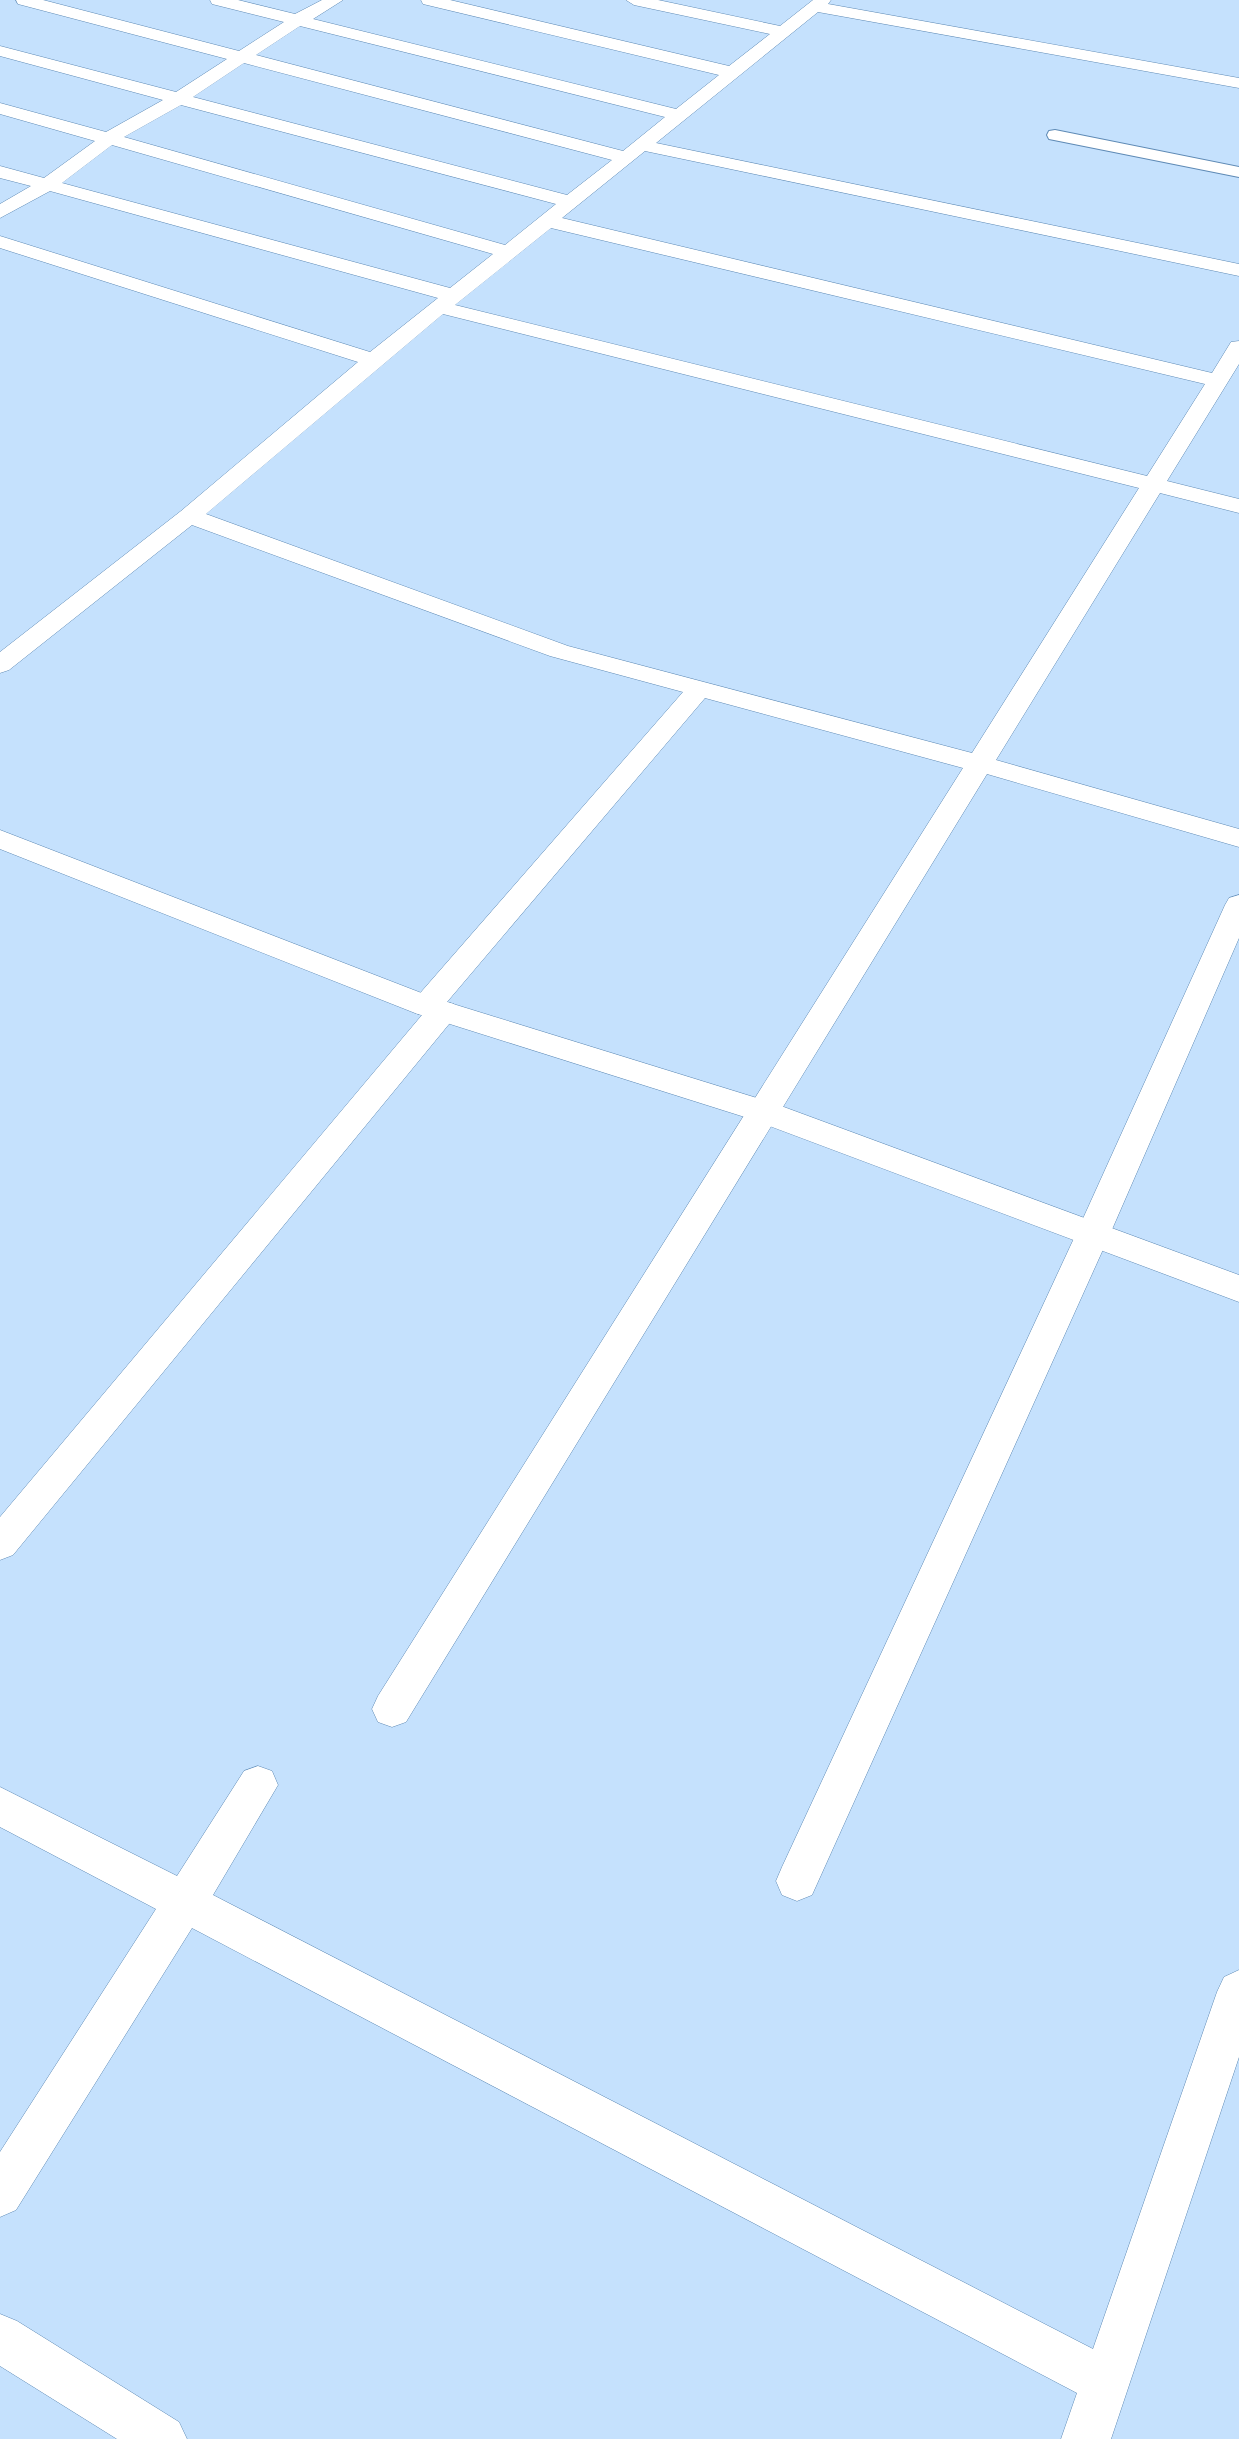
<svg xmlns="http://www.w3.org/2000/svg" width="1239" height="2439" viewBox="0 0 1239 2439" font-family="Inter,sans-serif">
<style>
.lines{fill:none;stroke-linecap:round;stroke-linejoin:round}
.lane-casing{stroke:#5e8ab5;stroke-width:2}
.street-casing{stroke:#5e8ab5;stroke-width:1}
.secondary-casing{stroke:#5e8ab5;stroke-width:1}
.lane{fill:#fff;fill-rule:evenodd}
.street{fill:#fff;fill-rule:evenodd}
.secondary{fill:#fff;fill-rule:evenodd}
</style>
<rect width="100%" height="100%" fill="#c5e1fd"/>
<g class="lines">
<defs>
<polygon id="lane" points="1055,130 1239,167 1239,177 1049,139 1047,135 1049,131"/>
<g id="street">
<path d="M16 0H43L239 51 284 22 212 4 210 0H238L295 14 322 0H343L313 19 676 109 719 75 423 4 421 0H450L729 66 770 34 634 5 626 0H658L780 26 813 0H831L828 4 1239 78V88L818 12 656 143 1239 264V276L645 151 562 218 1212 373 1231 342 1239 341V364L1167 481 1239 499V513L1160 493 996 760 1239 829V847L987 774 406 1722 392 1727 378 1722 372 1709 378 1696 963 768 705 698 447 1002 454 1004 458 1011 454 1018 13 1555 0 1560V1517L422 1015 415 1013 411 1006 415 999 683 692 550 656 192 525 9 670 0 673V652L181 511 358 362 0 248V236L370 352 438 298 50 191 0 218V204L31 186 0 178V166L44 178 95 141 0 114V103L106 132 163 100 0 56V46L176 92 227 59 18 4ZM300 26 665 117 623 151 256 55ZM244 63 612 160 567 195 193 97ZM181 105 556 204 505 245 124 137ZM112 145 493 254 450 288 62 183ZM551 228 1205 384 1147 476 455 305ZM443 314 1139 488 972 753 568 646 206 514Z"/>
<polygon points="1239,895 1239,938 1110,1234 812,1895 797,1901 782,1895 776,1881 782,1867 1076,1234 1225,905 1229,898"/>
<polygon points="258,1766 272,1771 278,1785 213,1895 1093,2349 1217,1992 1224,1977 1239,1970 1239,2057 1111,2439 1061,2439 1077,2393 192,1928 16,2210 0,2217 0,2152 156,1909 0,1827 0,1787 177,1876 244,1771"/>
<polygon points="0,2314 17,2321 179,2422 187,2439 117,2439 0,2366"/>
</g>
<polygon id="secondary" points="0,830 437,999 773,1103 1239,1275 1239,1302 751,1119 415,1013 0,849"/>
</defs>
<use href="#lane" class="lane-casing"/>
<use href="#street" class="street-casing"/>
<use href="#secondary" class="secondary-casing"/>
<use href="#lane" class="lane"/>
<use href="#street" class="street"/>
<use href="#secondary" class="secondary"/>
</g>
</svg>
